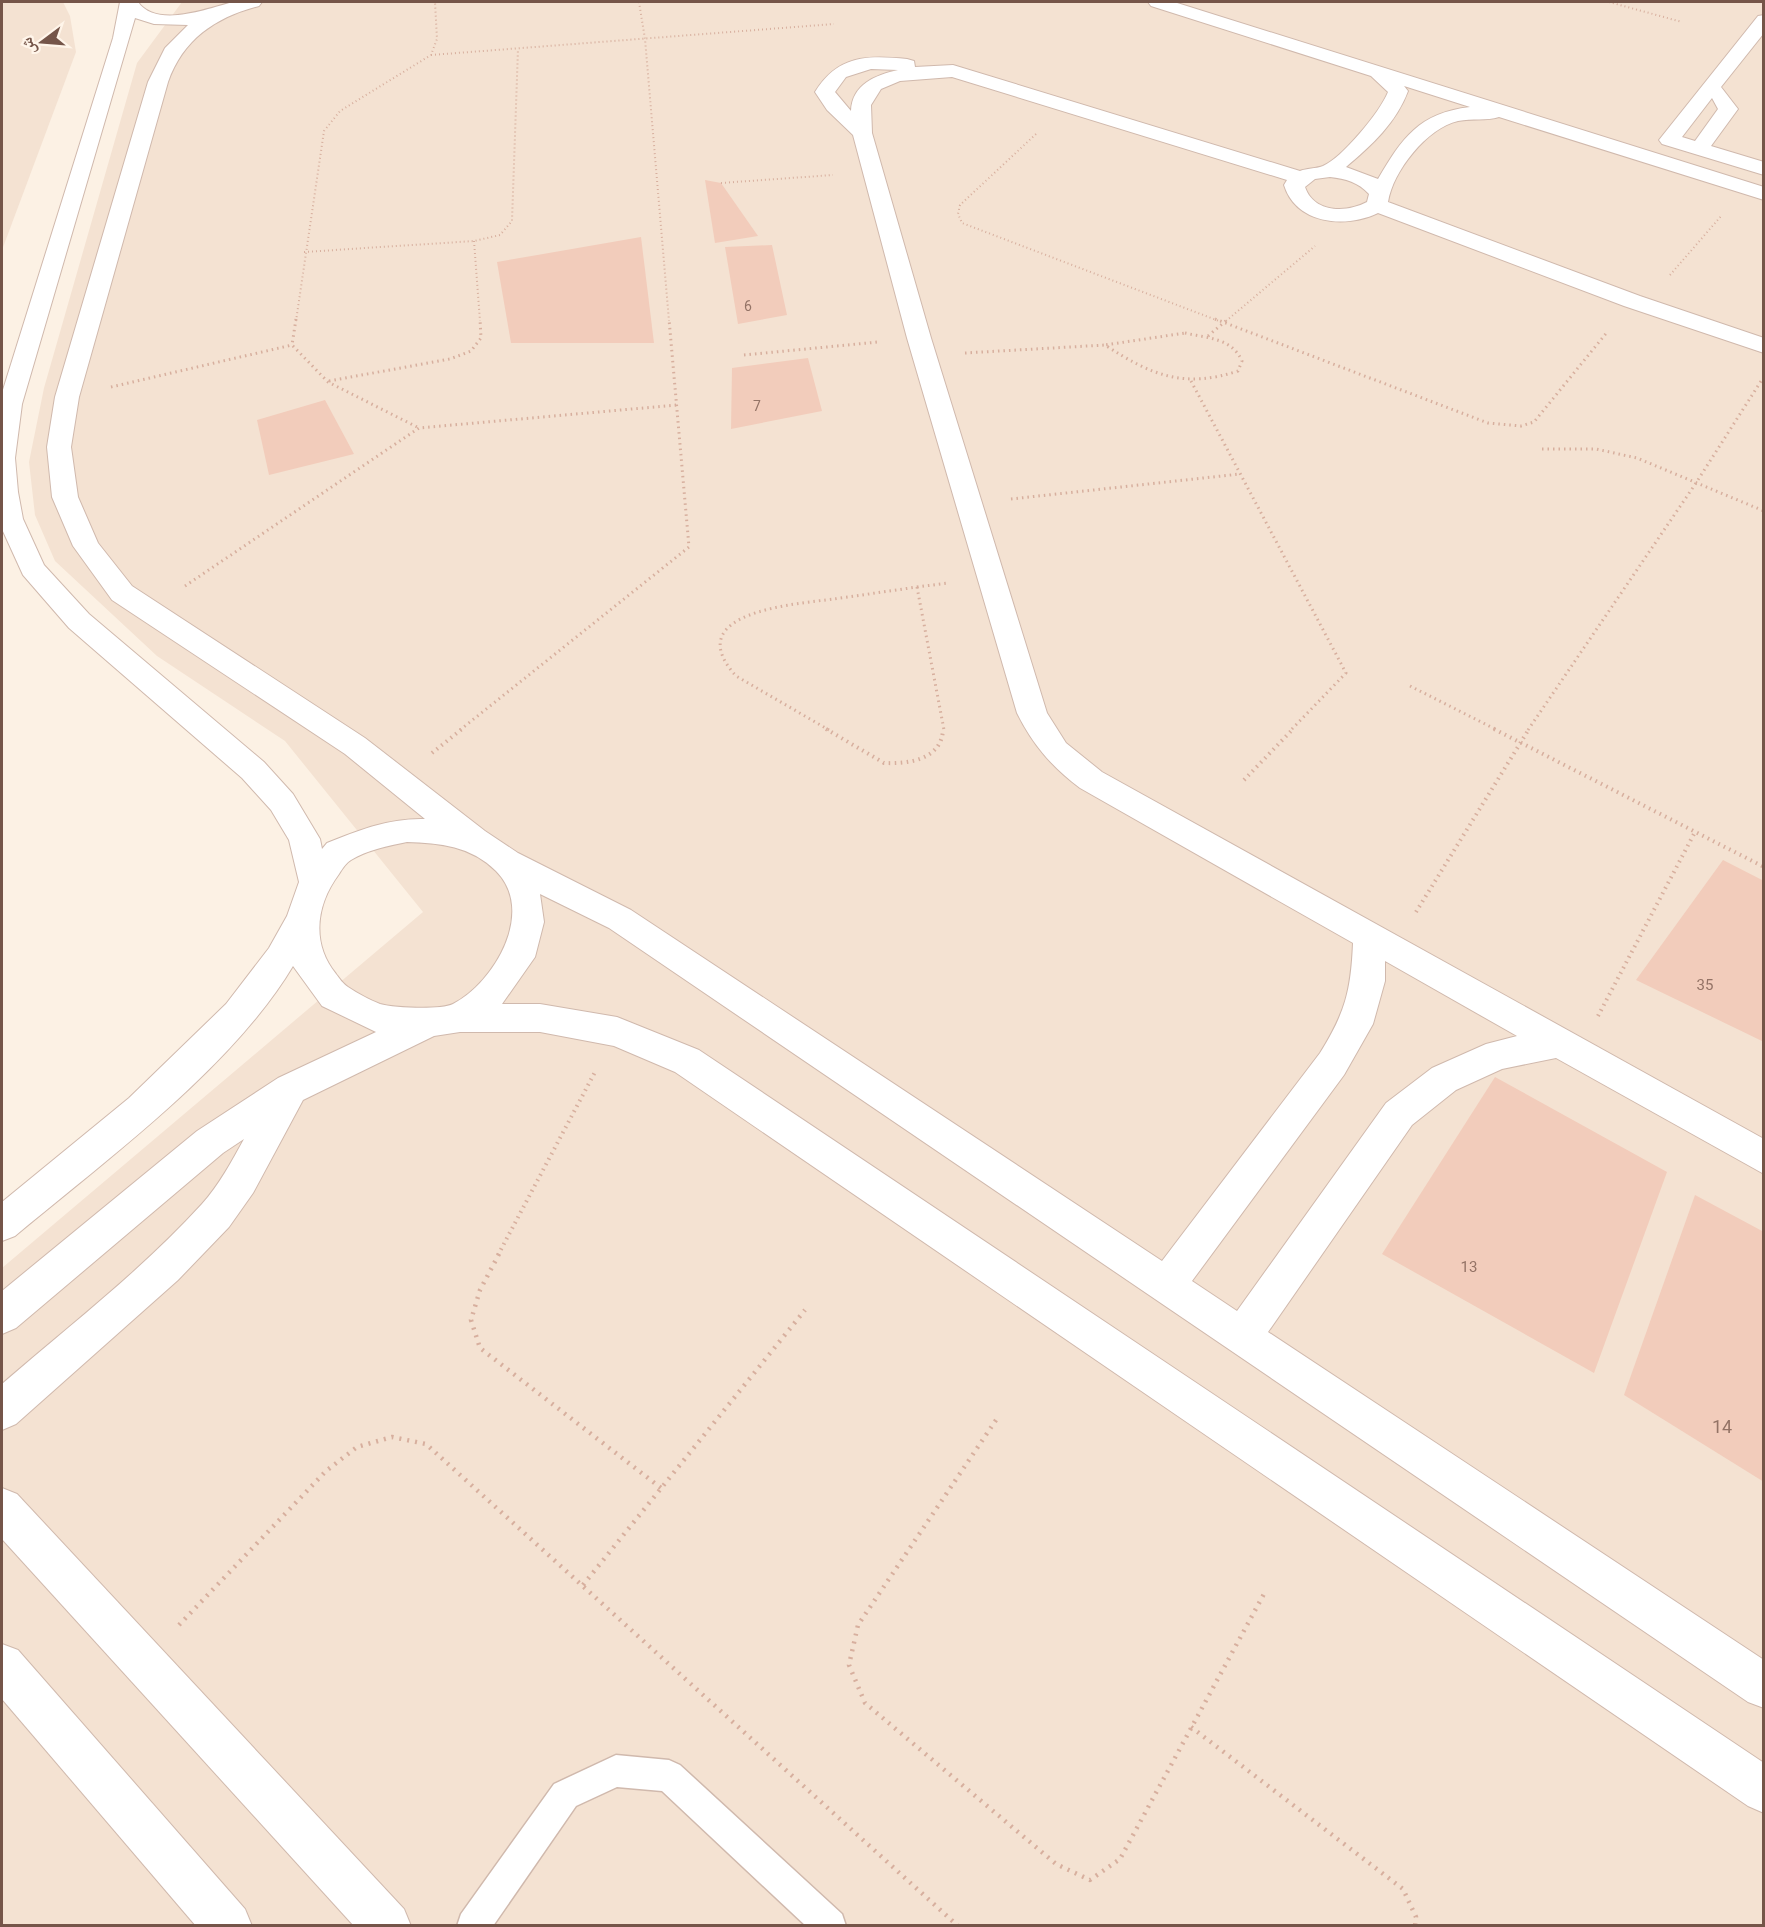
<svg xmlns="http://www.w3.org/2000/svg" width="1765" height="1927" viewBox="0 0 1765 1927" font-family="Roboto,'Noto Naskh Arabic',sans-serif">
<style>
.residential{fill:#f4e2d2}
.building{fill:#f2ccbb}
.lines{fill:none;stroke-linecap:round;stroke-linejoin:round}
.service-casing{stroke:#d0b9ad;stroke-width:3}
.minor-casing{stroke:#d0b9ad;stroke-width:2}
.path-far3{stroke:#d7af9e;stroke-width:2;stroke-dasharray:1 3;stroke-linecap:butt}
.path-far2{stroke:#d7af9e;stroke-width:3;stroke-dasharray:1.5 4;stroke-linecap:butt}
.path-far1{stroke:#d7af9e;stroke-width:4;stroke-dasharray:1.5 4.5;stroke-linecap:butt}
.path{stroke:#d7af9e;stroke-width:4.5;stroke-dasharray:2 6;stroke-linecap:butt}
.service{fill:#fff;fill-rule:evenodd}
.minor{fill:#fff;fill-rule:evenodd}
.labels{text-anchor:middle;stroke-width:6;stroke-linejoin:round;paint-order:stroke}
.far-number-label{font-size:14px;fill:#947366}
.number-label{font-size:15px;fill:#947366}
.near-number-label{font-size:18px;fill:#947366}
</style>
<rect width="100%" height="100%" fill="#fcf1e4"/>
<g class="residential">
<polygon points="2,2 63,2 70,16 76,52 2,250"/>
<polygon points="182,2 1763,2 1763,1925 2,1925 2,1268 423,912 285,741 157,656 55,561 35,515 29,462 44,388 137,63"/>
</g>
<g class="building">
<polygon points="705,180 721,183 758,236 715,243"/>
<polygon points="641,237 654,343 511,343 497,262"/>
<polygon points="772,245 787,315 738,324 725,247"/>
<polygon points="808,358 822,411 731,429 732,368"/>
<polygon points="325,400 354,454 269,475 257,420"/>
<polygon points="1723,860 1764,881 1764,1042 1636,980"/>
<polygon points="1495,1077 1667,1172 1594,1373 1382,1254"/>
<polygon points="1695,1195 1764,1232 1764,1482 1624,1395"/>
</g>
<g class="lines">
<defs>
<polygon id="service" points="616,1755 669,1760 680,1765 842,1914 846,1926 806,1926 662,1791 617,1787 576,1806 493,1926 457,1926 461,1914 554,1784"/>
<g id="minor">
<path d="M120 2H138C157 29 209 8 233 2 242 0 254 1 262 2L259 6C216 17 183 39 168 82L79 397 71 447 78 497 98 543 132 586 365 738 485 831 518 853 631 910 1162 1261 1320 1053C1345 1013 1351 991 1353 943L1080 788C1052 767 1033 745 1017 713L907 338 853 135 827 110 815 92C838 55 867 55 907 59L914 61 915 67 953 65 1300 171C1307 168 1315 169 1323 166 1342 158 1380 112 1388 92L1371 76 1151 6 1148 2H1174L1764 187V200L1499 117C1487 121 1472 118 1458 121 1427 128 1393 171 1388 202L1640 296 1764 338V353L1624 306 1378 213C1345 229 1296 224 1284 185L1287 180 952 77 900 81 881 89 871 105 872 133 931 338 1047 713 1066 743 1102 772 1764 1139V1174L1556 1058 1502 1069 1456 1090 1412 1125 1268 1332 1764 1660V1708L1748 1702 609 928 540 894 544 922 535 957 502 1004H540L617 1017 699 1050 1764 1763V1813L1748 1806 675 1072 614 1046 540 1032H460L434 1036 303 1100 253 1193 229 1227 178 1280 16 1424 2 1430V1384C69 1326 142 1270 202 1204 219 1185 232 1161 244 1139L223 1153 16 1328 2 1334V1291L197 1131 278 1078 376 1032 322 1006 293 966C232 1068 106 1160 15 1236L2 1241V1202L129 1098 226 1004 269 948 287 916 299 882 289 840 271 810 242 778 69 628 23 575 2 529V393L113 38ZM135 18 154 24 188 25 165 48 148 82 55 397 47 447 52 497 73 546 112 600 345 754 425 819C390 818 359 830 327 843L322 849 320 839 293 794 264 762 89 614 44 565 23 519 18 492 15 458 22 404ZM871 69 898 70C876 75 852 84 851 111L835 92 846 77ZM1404 86 1470 107C1419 113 1402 138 1378 179L1346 167C1372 145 1396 123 1408 91ZM1330 177C1346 179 1358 182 1369 194L1367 202C1346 213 1314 213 1305 187L1315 179ZM407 842C440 843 471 846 496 871 536 911 495 982 453 1004 441 1010 394 1008 380 1004 370 1000 357 993 348 987 343 984 339 978 336 974 311 943 316 905 339 874 342 869 346 863 351 860 367 850 388 846 407 842ZM1385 961 1517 1036 1486 1044 1432 1068 1386 1103 1237 1311 1192 1281 1344 1075 1373 1024 1385 981Z"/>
<path d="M1764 15V33L1721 87 1738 109 1711 146 1764 162V175L1662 144 1659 140 1758 16ZM1712 98 1718 109 1695 141 1682 137Z"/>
<polygon points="2,1488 17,1494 404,1909 411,1926 354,1926 2,1539"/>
<polygon points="2,1644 18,1650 245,1909 252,1926 196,1926 2,1699"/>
</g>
</defs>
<use href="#service" class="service-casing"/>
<use href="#minor" class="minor-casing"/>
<g class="path-far3">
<polyline points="639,2 645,39 669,321"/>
<polyline points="1609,2 1682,22"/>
<polyline points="431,55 834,24"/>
<polyline points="1036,134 960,205 958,214 962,223 1219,321"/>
<polyline points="721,183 833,175"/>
<polyline points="474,241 480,321"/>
<polyline points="304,252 474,241 500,235 512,221 518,49"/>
<polyline points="1670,275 1722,215"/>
<polyline points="296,321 324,131 340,111 431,55 437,39 435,2"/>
<polyline points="1226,321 1315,246"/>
</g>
<g class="path-far2">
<polyline points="296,319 292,345 328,382 419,428"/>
<polyline points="1215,319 1488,423 1521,426 1534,422 1608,331"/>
<path d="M1185 333C1207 338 1232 338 1242 361L1238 371C1184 389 1151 375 1105 345Z"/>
<polyline points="1208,336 1228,319"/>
<polyline points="965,353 1105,345"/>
<polyline points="744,355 878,342"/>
<polyline points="329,381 450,359 471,351 481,338 480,319"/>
<polyline points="1191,381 1346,673 1291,730"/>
<polyline points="111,387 292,345"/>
<polyline points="1542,449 1596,449 1637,458 1764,511"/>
<polyline points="1011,499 1240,474"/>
<polyline points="185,586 419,428 677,405"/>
<polyline points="917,587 944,730"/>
<polyline points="917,587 948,583"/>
<polyline points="1410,686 1497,730"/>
<polyline points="460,730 689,547 669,319"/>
<path d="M829 730 736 676C678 612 795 604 834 599 862 595 889 591 917 587"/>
<polyline points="1528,730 1696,483 1763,378"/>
</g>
<g class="path-far1">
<path d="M826 729 884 763C908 764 942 760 943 729"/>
<polyline points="1494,729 1764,867"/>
<polyline points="432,753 462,729"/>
<polyline points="1244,780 1293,729"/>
<polyline points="1416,912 1529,729"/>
<polyline points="1598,1016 1695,832"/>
<polyline points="498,1255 595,1072"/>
</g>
<g class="path">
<polyline points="499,1254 480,1290 471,1320 480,1348 661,1488"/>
<polyline points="996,1420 858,1625 849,1665 865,1703 1056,1864 1090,1880 1120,1859 1265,1592"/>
<polyline points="583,1585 805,1310"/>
<polyline points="179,1625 326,1471 357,1447 392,1437 426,1444 958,1926"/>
<polyline points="1191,1727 1403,1889 1416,1917 1415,1926"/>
</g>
<use href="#service" class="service"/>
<use href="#minor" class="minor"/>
</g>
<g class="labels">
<g class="far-number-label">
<text x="748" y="311">6</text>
<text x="757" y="411">7</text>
</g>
<g class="number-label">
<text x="1705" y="990">35</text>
<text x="1469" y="1272">13</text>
</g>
<g class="near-number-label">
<text x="1722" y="1433">14</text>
</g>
</g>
<rect width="1765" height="1927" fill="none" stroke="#755549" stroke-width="6"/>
<g transform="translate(42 42) rotate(254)" stroke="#fff5ea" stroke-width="4.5" paint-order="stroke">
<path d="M0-4.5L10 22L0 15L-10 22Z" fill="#755549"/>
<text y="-9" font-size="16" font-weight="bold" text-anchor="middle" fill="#755549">ش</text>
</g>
</svg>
